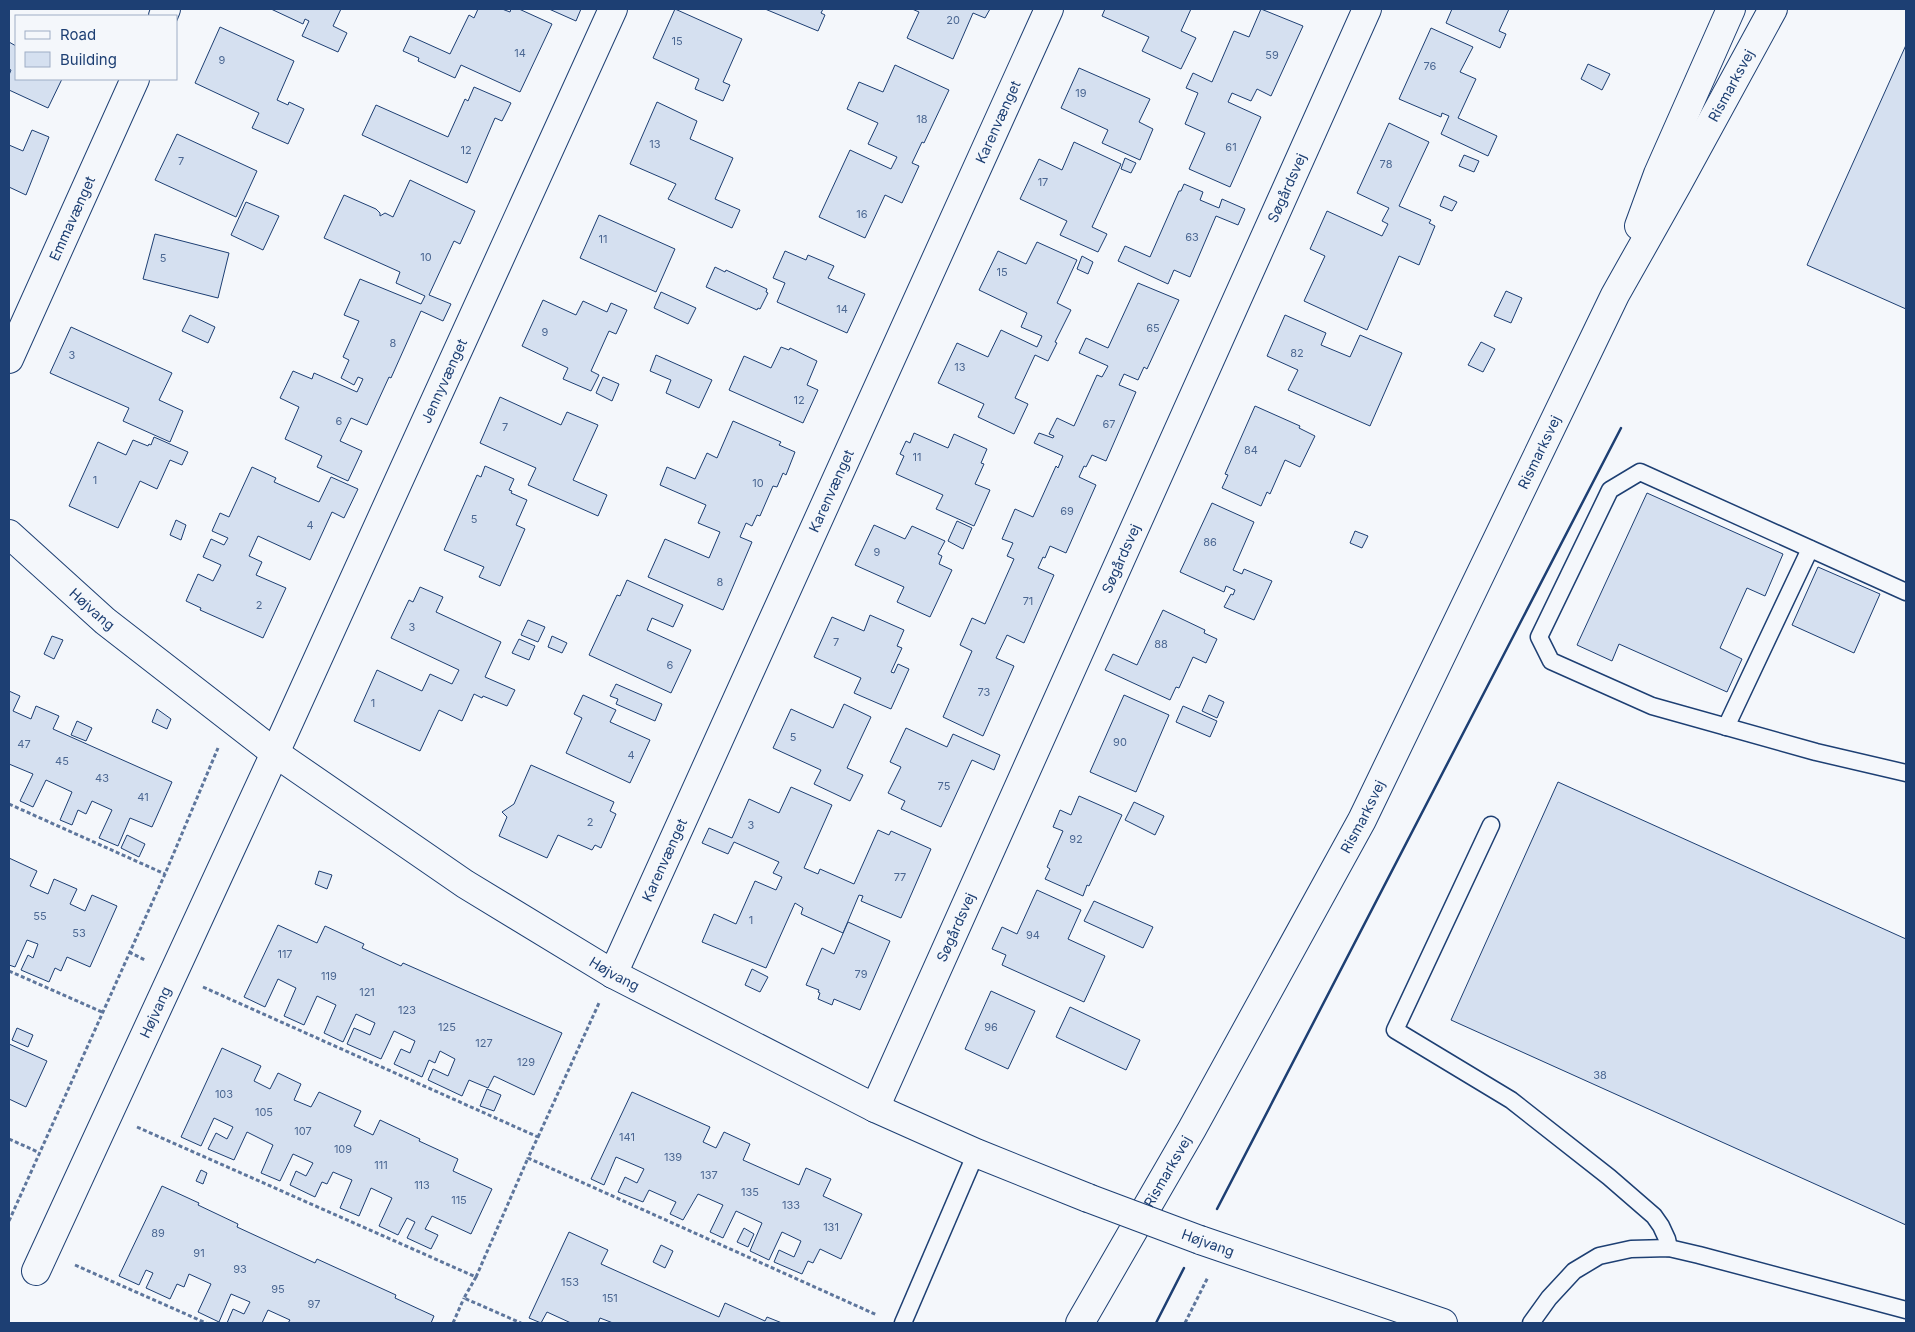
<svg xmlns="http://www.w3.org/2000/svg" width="1915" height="1332" viewBox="0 0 1915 1332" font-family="Inter,sans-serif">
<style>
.building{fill:#d5e0f0;stroke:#1d3f73}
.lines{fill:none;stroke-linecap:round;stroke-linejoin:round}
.lane-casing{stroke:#1d3f73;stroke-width:19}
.street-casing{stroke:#1d3f73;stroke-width:30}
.secondary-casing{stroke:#1d3f73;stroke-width:30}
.path{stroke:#5e769c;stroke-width:3;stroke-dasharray:4 2.5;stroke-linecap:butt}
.lane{stroke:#f4f7fb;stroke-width:16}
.street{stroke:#f4f7fb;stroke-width:28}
.secondary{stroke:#f4f7fb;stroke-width:28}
.street-bridge-casing{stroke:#1d3f73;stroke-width:30;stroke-linecap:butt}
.street-bridge{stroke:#f4f7fb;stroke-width:28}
.wall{stroke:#1d3f73;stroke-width:2.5}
.labels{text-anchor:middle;stroke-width:4;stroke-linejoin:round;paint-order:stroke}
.number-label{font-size:11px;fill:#4b6792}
.street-label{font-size:14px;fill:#1d3f73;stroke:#f4f7fb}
</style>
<rect width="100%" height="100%" fill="#f4f7fb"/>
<g class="building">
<polygon points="271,9 341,9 333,26 347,33 338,52 302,36 309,21 305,19 303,24"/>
<polygon points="478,9 502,9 510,12 511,9 519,9 552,24 520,92 461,65 455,78 418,61 419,58 403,51 410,36 450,54 469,15 474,18"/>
<polygon points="549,9 581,9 576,21"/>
<polygon points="675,9 742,39 723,82 730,85 723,101 695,89 699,79 653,58"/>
<polygon points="765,9 823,9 821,13 825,15 818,31"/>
<polygon points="912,9 990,9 985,18 973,13 953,59 907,38 919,12"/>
<polygon points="1105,9 1191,9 1181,31 1196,38 1181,69 1142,51 1149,37 1102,16"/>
<polygon points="1261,9 1303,26 1271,96 1257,89 1251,101 1232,93 1228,102 1261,117 1230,187 1189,169 1205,133 1185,124 1198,93 1186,88 1193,73 1212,82 1234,31 1249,37"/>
<polygon points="1452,9 1509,9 1499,31 1506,34 1500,48 1446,23"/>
<polygon points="220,27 294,61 277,100 288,105 289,102 304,109 288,144 252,128 259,113 195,83"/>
<polygon points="1431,28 1473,47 1460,72 1476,79 1458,118 1497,136 1488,156 1441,134 1449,116 1442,113 1441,117 1399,99"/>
<polygon points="9,42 16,46 16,79 62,79 48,108 9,90 9,75 11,70 9,69"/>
<polygon points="1906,45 1906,309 1807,265"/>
<polygon points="1588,64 1610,74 1602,90 1581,79"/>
<polygon points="895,65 949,90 924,143 922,142 912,163 919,166 902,203 885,195 865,238 819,217 850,150 891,169 897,157 868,144 878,123 847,109 859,82 883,92"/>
<polygon points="1079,68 1150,99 1139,122 1153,129 1140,160 1102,143 1108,130 1061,108"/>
<polygon points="474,87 511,103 502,121 495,118 467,183 362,135 376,105 448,137 465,99 468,101"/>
<polygon points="657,102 697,121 690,139 733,158 715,199 740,210 732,228 668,199 676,184 630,164"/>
<polygon points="1389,123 1429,142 1399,206 1431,220 1429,223 1435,226 1419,265 1399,256 1367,330 1304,301 1325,256 1310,249 1327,211 1382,236 1388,224 1382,221 1389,208 1357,193"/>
<polygon points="32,130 49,137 26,195 9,187 9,145 23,151"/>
<polygon points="177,134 257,171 236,217 155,180"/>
<polygon points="1074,142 1121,164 1092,227 1107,234 1098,252 1060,235 1067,221 1020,199 1039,159 1062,170"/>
<polygon points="1464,155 1479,161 1474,172 1459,166"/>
<polygon points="1125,158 1136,163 1131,173 1121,169"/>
<polygon points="410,180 475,211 460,244 454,241 429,295 451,304 443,321 421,311 391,378 389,377 367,425 351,418 340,441 362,451 348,481 317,467 322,456 285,439 299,407 280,398 293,371 312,379 314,373 357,392 363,379 358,377 354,385 341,378 349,360 343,357 359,321 344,315 360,279 421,304 425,296 396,283 400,272 324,238 344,195 376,209 380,213 380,216 385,213 393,217"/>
<polygon points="1184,184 1203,192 1200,200 1219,208 1222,199 1245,209 1238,225 1216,216 1190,277 1174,270 1168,284 1118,261 1125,246 1150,257 1179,191 1181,191"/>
<polygon points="1444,196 1457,202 1452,211 1440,206"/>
<polygon points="246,202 279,216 263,250 231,235"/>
<polygon points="599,215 675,249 656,292 580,258"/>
<polygon points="155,234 229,253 218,298 143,279"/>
<polygon points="1037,242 1077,260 1057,303 1071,310 1055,342 1057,343 1048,361 1035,355 1015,398 1028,404 1014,434 978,417 984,404 938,383 957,343 988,357 1001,330 1037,347 1042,336 1021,327 1027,313 979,290 998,251 1026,264"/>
<polygon points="785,251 806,260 808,255 834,266 828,278 865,294 847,333 777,302 785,283 773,278"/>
<polygon points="1082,256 1093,262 1088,274 1077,269"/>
<polygon points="715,267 725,272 726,270 767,289 766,292 768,293 760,309 758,308 757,310 706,287"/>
<polygon points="1138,283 1179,300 1147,369 1144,367 1138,380 1124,374 1119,385 1136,392 1106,461 1092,455 1086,467 1084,466 1079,477 1096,485 1066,553 1050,546 1045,558 1043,557 1038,568 1054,575 1024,643 1007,635 996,658 1014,666 983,736 943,717 972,651 960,645 972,618 985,624 1014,559 1007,556 1013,543 1002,539 1015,509 1033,517 1056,466 1058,468 1063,456 1034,443 1039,433 1053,438 1054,436 1049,434 1057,418 1074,426 1097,375 1102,377 1108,366 1079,353 1086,338 1108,348"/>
<polygon points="1506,291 1522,298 1511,323 1494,316"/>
<polygon points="661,292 696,308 688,324 654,308"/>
<polygon points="543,300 576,315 583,301 607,312 611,303 627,310 616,334 609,331 591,371 599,375 591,391 563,379 568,368 522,346"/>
<polygon points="190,315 215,327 208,343 182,331"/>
<polygon points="1285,315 1326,333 1321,345 1350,357 1360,335 1402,353 1370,426 1288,390 1298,370 1267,356"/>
<polygon points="71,327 172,373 159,400 183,411 170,442 123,421 129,408 50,373"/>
<polygon points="1481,342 1495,349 1483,372 1468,365"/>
<polygon points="781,347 789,350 790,348 817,361 807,385 818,390 803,423 729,390 744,356 771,368"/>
<polygon points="656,355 712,380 699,408 666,393 671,380 650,371"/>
<polygon points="603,377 619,384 612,401 596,393"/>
<polygon points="500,397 561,425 567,412 598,425 573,480 607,495 598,516 528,485 536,468 480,443"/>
<polygon points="1255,406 1300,426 1299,428 1315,436 1300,467 1285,460 1270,494 1267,492 1261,506 1222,488 1228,475 1225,474"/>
<polygon points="733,421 781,442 779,445 795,452 786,475 783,473 777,487 773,486 760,516 757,515 752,526 746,523 740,537 752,542 723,610 648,577 665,539 709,558 720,532 698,523 706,505 660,485 667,467 695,479 707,453 717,458"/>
<polygon points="914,433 948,448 954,434 987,449 981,463 984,464 975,484 990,490 974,526 936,509 943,495 896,474 904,456 900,454 906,441 910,443"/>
<polygon points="154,437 188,452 182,465 170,460 157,489 140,481 118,528 69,506 98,442 126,455 133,440 148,446 149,444 151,445"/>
<polygon points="485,466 514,479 509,490 512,491 511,493 527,500 516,525 525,529 500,586 479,577 484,567 444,550 477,475 481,477"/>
<polygon points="252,467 276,478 274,482 319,502 331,477 358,489 344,518 332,512 310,560 258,536 249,556 262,562 256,575 286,588 263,638 200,610 201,608 186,601 198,574 213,581 221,565 203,557 211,539 224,545 228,538 212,531 220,513 229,517"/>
<polygon points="1647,493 1783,554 1765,596 1747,588 1720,648 1742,659 1727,692 1619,644 1612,661 1577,645"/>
<polygon points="1212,503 1254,522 1233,570 1242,574 1244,569 1272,581 1254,620 1224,607 1231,594 1233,595 1235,590 1226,586 1224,592 1180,572"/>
<polygon points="176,520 186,525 181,540 170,535"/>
<polygon points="957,521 972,528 963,549 948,541"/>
<polygon points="874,525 905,539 912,526 945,541 938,554 942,556 939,564 952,570 930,617 897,602 904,587 855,565"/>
<polygon points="1355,531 1368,536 1362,548 1350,543"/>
<polygon points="1818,567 1880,594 1854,653 1792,625"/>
<polygon points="627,580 683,605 673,627 652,618 647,630 691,650 671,693 589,655 617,595 620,596"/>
<polygon points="420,587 443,597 436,612 501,642 485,677 515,690 507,706 483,696 482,698 474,694 462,721 439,710 420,751 354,721 377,670 422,691 430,674 452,684 459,670 391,638 409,600 413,602"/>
<polygon points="1163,610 1205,630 1204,633 1217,639 1206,663 1193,657 1179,688 1176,687 1170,700 1105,670 1113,654 1137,665"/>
<polygon points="870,615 904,630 897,646 902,648 891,672 894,673 898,664 909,669 891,709 854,693 861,678 814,657 832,617 864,631"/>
<polygon points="528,620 545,627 538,642 521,635"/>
<polygon points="52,636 63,640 54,659 44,654"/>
<polygon points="552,636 567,643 562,653 548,647"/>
<polygon points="519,639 535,646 529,660 512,653"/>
<polygon points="616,684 662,704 655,721 616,704 618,699 610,696"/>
<polygon points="9,691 20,696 13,711 31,719 36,706 59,716 53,729 172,782 152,827 130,818 118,846 99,838 112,810 92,801 86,814 78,810 72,825 60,820 72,792 46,780 33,807 20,801 33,774 9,764"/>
<polygon points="583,695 616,710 610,722 650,740 630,783 566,753 582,718 574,714"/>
<polygon points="1124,695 1169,715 1136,792 1090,772"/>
<polygon points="1209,695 1224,702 1217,718 1202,711"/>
<polygon points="844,704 871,717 847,768 863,775 850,801 814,784 821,770 773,748 791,709 833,728"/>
<polygon points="1183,706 1217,721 1210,737 1176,722"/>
<polygon points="157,709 171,719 167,729 152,722"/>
<polygon points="77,721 92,728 86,741 71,735"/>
<polygon points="906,728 947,747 953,734 1000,755 994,770 972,760 941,827 901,809 905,801 888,793 901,767 890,762"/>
<polygon points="531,765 614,802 610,811 616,814 601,848 595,845 592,850 558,835 547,858 499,836 507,817 502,812 514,804"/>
<polygon points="1558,782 1906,939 1906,1225 1451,1020"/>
<polygon points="791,787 832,805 804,868 818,874 820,869 854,884 878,830 889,835 891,831 931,849 901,918 861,901 863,896 859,895 843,933 801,914 803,908 795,903 766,968 702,942 714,914 736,924 755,881 776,890 782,877 773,873 779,862 734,842 728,854 702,843 709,828 732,838 749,799 779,813"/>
<polygon points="1079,796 1122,815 1089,886 1087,885 1083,896 1045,879 1050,869 1047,867 1063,831 1053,827 1060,810 1071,815"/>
<polygon points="1134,802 1164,816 1155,835 1125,820"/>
<polygon points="127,835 145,844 139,857 121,848"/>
<polygon points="9,858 37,871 30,886 48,894 54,879 77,889 70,904 85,911 92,895 117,906 90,967 67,957 61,971 55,968 49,982 21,970 28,955 33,958 38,944 27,940 15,967 9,965"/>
<polygon points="319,871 332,875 327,889 315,884"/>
<polygon points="1037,890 1081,910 1068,939 1105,956 1084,1002 1002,965 1006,955 992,949 1002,927 1017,934"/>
<polygon points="1094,901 1153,927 1143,948 1084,921"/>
<polygon points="848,922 890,941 860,1010 834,999 832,1005 818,999 820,993 818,992 819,990 806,985 822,948 834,954"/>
<polygon points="278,925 317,943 325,926 364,944 362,948 401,966 403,963 562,1033 534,1095 494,1076 488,1088 469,1080 462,1096 428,1080 433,1069 448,1076 455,1059 440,1051 435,1063 429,1060 422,1077 394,1064 401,1049 410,1053 415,1041 394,1031 381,1059 347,1044 354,1028 370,1035 375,1023 356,1014 343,1042 324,1033 336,1005 317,996 304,1025 284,1016 296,988 278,979 265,1007 244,997"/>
<polygon points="752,969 768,977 760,992 745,985"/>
<polygon points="991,991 1035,1011 1008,1069 965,1049"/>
<polygon points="1070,1007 1140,1040 1126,1070 1056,1037"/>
<polygon points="17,1028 33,1035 28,1047 12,1040"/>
<polygon points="9,1044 47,1061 26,1107 9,1099"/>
<polygon points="222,1048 261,1066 254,1081 270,1089 278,1073 301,1084 294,1100 311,1107 319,1092 361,1111 354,1126 373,1135 380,1120 420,1139 419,1141 458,1159 453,1171 492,1189 471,1234 432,1216 425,1229 438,1235 431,1249 407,1238 415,1222 407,1218 398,1235 379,1226 392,1198 371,1188 359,1216 340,1208 352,1180 333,1172 327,1184 322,1182 315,1197 290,1185 296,1171 306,1176 313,1163 293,1154 280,1181 261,1173 273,1145 247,1132 234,1160 208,1149 216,1133 227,1139 233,1127 214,1118 201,1146 181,1137"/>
<polygon points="487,1089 501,1095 494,1111 480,1106"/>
<polygon points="632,1092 710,1127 703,1142 716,1148 724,1132 750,1144 743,1160 799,1185 806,1168 831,1179 823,1196 862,1214 841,1259 820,1249 813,1263 808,1261 802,1274 774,1262 779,1250 794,1257 801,1241 782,1232 769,1260 750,1251 762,1223 736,1211 723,1238 710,1232 723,1205 698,1194 683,1220 670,1214 676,1202 649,1190 643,1202 618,1192 625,1177 637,1183 644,1169 616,1157 604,1185 591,1179"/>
<polygon points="201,1170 207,1173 203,1184 196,1181"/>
<polygon points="162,1186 199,1203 198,1205 238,1224 237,1227 315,1263 317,1259 396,1295 395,1298 434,1316 431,1323 288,1323 290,1320 268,1310 262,1323 227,1323 233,1309 244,1314 250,1302 231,1294 219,1322 198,1312 211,1284 189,1274 184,1287 177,1284 170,1299 146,1288 153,1273 146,1270 139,1285 119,1276"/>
<polygon points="744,1228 754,1234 748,1247 737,1242"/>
<polygon points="569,1232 608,1250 601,1264 719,1317 725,1303 765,1321 767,1317 782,1323 613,1323 600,1318 598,1323 571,1323 547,1312 541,1323 529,1318"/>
<polygon points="661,1245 673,1251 665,1268 653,1262"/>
</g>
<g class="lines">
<defs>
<g id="lane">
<polyline points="1906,592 1640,472 1610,490 1539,637 1551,661 1652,706 1816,752 1906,773"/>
<polyline points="1726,727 1810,549"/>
<polyline points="1491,825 1395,1030 1511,1100 1609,1177 1654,1216 1661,1226 1667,1239 1669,1248"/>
<polyline points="903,1323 976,1153"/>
<polyline points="1531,1323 1549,1298 1574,1271 1599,1256 1631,1249 1669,1248 1699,1255 1906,1310"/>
</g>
<g id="street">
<polyline points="163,16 166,9"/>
<path id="s1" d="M9 359 135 79"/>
<path id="s2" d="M613 974 1049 9"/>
<path id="s3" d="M875 1108 1367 9"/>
<polyline points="1200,1240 1443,1323"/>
<path id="s4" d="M36 1271 275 753 613 9"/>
</g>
<g id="secondary">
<polyline points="1639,226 1658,174 1731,9"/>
<path id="s5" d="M9 534 105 621 275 753 465 884 613 974 875 1108 976 1153 1088 1198"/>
<path id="s6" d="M1080 1323 1192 1129 1362 820 1615 295 1677 185 1773 9"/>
</g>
</defs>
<use href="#lane" class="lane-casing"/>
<use href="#street" class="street-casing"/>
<use href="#secondary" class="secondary-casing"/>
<g class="path">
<polyline points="9,804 165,874"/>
<polyline points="129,952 145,960"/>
<polyline points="9,971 102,1012"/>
<polyline points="203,987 538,1137 528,1158 877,1315"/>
<polyline points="137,1127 476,1277 464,1298 521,1323"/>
<polyline points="538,1137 599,1003"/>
<polyline points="9,1139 38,1152"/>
<polyline points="9,1221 165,874 218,748"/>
<polyline points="75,1265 206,1323"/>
<polyline points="476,1277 528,1158"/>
<polyline points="453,1323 464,1298"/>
<polyline points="1185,1323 1208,1277"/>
</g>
<use href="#lane" class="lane"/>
<use href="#street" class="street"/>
<use href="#secondary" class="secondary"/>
<defs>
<polyline id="street-bridge" points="1088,1198 1200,1240"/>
</defs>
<use href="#street-bridge" class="street-bridge-casing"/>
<use href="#street-bridge" class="street-bridge"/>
<g class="wall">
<polyline points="1217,1209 1621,428"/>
<polyline points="1156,1323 1184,1268"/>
</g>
</g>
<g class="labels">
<g class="number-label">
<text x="953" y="24">20</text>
<text x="677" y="45">15</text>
<text x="520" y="57">14</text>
<text x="1272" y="59">59</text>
<text x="222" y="64">9</text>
<text x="1430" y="70">76</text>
<text x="1081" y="97">19</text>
<text x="922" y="123">18</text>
<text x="655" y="148">13</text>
<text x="1231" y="151">61</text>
<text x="466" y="154">12</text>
<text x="181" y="165">7</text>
<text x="1386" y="168">78</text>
<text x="1043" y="186">17</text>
<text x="862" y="218">16</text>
<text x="1192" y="241">63</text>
<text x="603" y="243">11</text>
<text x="426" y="261">10</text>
<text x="163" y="262">5</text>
<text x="1002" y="276">15</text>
<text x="842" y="313">14</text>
<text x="1153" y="332">65</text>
<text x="545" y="336">9</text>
<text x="393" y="347">8</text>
<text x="1297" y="357">82</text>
<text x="72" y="359">3</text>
<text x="960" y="371">13</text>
<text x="799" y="404">12</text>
<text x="339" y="425">6</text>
<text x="1109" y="428">67</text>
<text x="505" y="431">7</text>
<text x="1251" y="454">84</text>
<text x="917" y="461">11</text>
<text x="95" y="484">1</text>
<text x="758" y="487">10</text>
<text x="1067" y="515">69</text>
<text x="474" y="523">5</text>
<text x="310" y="529">4</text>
<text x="1210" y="546">86</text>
<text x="877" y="556">9</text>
<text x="720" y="586">8</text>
<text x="1028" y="605">71</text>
<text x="259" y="609">2</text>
<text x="412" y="631">3</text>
<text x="836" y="646">7</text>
<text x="1161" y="648">88</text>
<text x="670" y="669">6</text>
<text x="984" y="696">73</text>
<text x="373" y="707">1</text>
<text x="793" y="741">5</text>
<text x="1120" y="746">90</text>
<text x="24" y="748">47</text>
<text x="631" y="759">4</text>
<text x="62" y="765">45</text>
<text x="102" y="782">43</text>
<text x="944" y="790">75</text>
<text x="143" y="801">41</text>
<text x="590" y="826">2</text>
<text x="751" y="829">3</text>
<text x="1076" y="843">92</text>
<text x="900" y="881">77</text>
<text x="40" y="920">55</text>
<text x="751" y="924">1</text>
<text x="79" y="937">53</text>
<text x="1033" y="939">94</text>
<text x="285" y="958">117</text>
<text x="861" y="978">79</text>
<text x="329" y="980">119</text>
<text x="367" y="996">121</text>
<text x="407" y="1014">123</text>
<text x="447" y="1031">125</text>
<text x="991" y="1031">96</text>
<text x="484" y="1047">127</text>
<text x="526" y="1066">129</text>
<text x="1600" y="1079">38</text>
<text x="224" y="1098">103</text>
<text x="264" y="1116">105</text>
<text x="303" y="1135">107</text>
<text x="627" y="1141">141</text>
<text x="343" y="1153">109</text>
<text x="673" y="1161">139</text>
<text x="381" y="1169">111</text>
<text x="709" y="1179">137</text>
<text x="422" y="1189">113</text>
<text x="750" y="1196">135</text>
<text x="459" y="1204">115</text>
<text x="791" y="1209">133</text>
<text x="831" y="1231">131</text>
<text x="158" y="1237">89</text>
<text x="199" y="1257">91</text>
<text x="240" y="1273">93</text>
<text x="570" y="1286">153</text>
<text x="278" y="1293">95</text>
<text x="610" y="1302">151</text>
<text x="314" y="1308">97</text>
</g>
<g class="street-label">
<text dy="5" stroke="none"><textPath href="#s6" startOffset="1399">Rismarksvej</textPath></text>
<text dy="5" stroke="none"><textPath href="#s2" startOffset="935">Karenvænget</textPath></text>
<text dy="5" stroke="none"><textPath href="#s3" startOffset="1008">Søgårdsvej</textPath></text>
<text dy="5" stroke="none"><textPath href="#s1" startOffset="154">Emmavænget</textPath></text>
<text dy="5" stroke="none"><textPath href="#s4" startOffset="979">Jennyvænget</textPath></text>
<text dy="5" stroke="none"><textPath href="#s6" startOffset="985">Rismarksvej</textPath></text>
<text dy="5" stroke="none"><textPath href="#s2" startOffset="530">Karenvænget</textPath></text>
<text dy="5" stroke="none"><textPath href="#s3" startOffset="602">Søgårdsvej</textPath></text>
<text dy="5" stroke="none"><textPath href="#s5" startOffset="112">Højvang</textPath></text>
<text dy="5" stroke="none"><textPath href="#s6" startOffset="580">Rismarksvej</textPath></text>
<text dy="5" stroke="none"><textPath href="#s2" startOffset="125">Karenvænget</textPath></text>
<text dy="5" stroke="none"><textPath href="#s3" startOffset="198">Søgårdsvej</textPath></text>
<text dy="5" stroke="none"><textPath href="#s5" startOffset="750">Højvang</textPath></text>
<text dy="5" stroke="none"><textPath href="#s4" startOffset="285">Højvang</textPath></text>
<text dy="5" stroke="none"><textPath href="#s6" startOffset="175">Rismarksvej</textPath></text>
<text transform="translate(1208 1243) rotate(20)" y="5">Højvang</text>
</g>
</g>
<rect width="1915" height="1332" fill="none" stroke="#1d3f73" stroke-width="20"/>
<rect x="15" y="15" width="162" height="65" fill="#f4f7fb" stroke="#9eadc5"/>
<rect x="25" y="31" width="25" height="8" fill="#f4f7fb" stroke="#9eadc5"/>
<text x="60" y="40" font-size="15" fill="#1d3f73">Road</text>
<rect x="25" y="52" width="25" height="15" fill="#d5e0f0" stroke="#9eadc5"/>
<text x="60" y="65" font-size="15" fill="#1d3f73">Building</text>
</svg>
